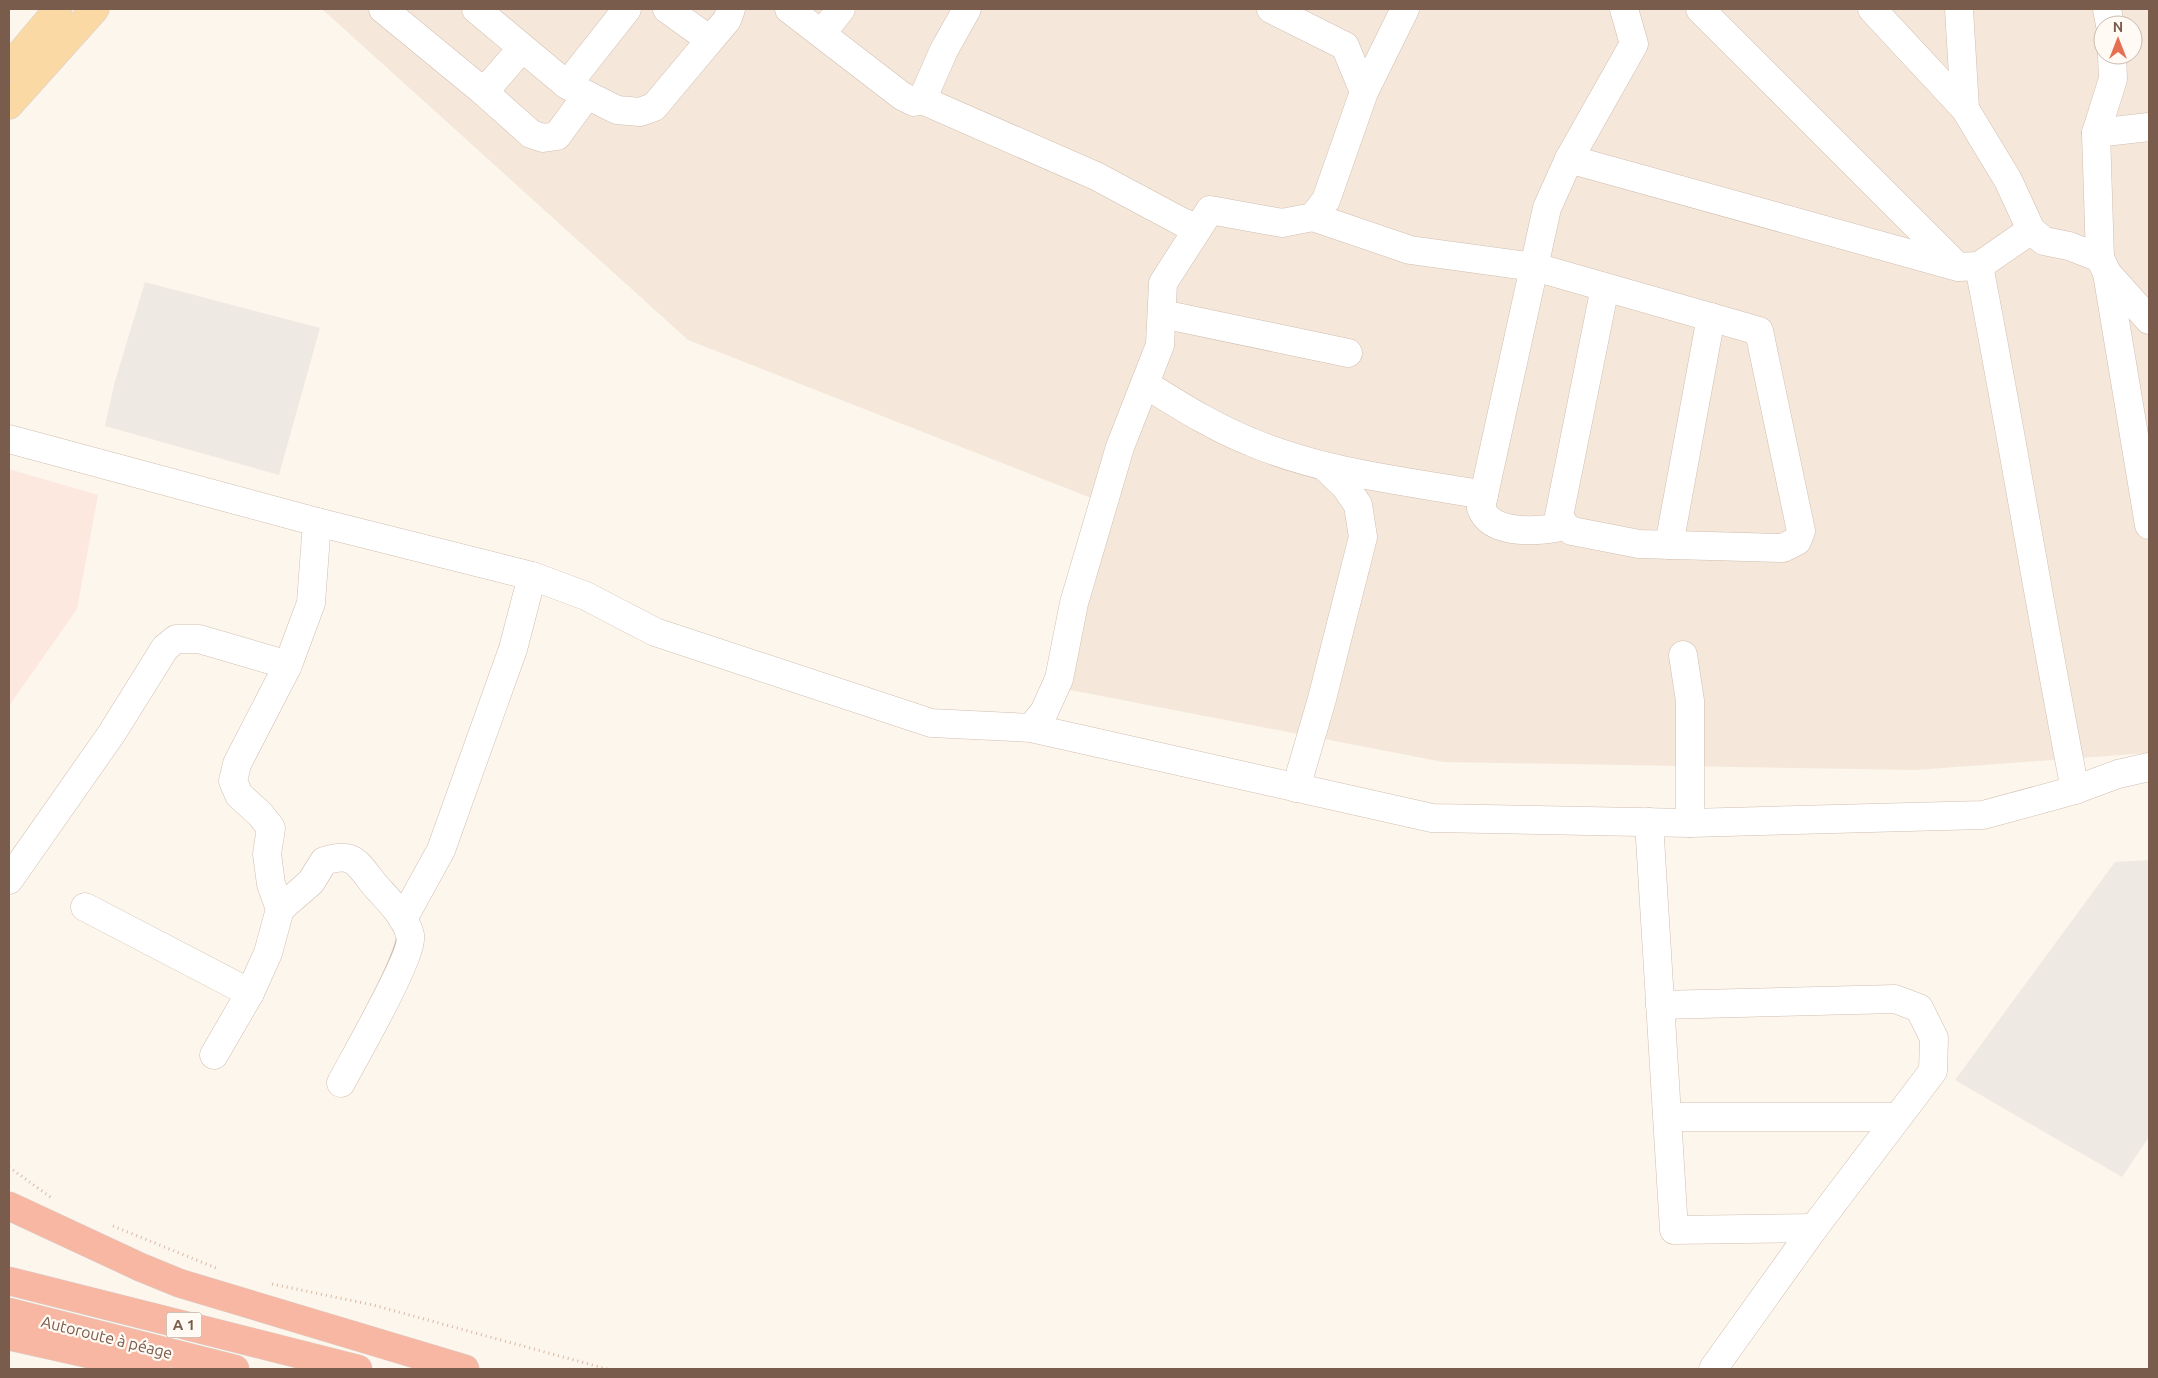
<svg xmlns="http://www.w3.org/2000/svg" width="2158" height="1378" viewBox="0 0 2158 1378" font-family="Ubuntu,sans-serif">
<style>
.residential{fill:#f5e8da;fill-rule:evenodd}
.commercial{fill:#fde8e0}
.industrial{fill:#efe9e4}
.lines{fill:none;stroke-linecap:round;stroke-linejoin:round}
.minor-casing{stroke:#d1beb0;stroke-width:29}
.major-casing{stroke:#dad1cd;stroke-width:29}
.highway-casing{stroke:#dad1cd;stroke-width:29}
.path{stroke:#d9b8a5;stroke-width:3;stroke-dasharray:1 4;stroke-linecap:butt}
.minor{stroke:#fff;stroke-width:28}
.major{stroke:#fbd9a5;stroke-width:28}
.highway{stroke:#f7b7a3;stroke-width:28}
.labels{text-anchor:middle;stroke-width:4.5;stroke-linejoin:round;paint-order:stroke}
.shield{fill:#fffaf3;stroke:#a28b7f;stroke-width:1}
.shield-label{font-size:15px;font-weight:bold;fill:#7a5c4d}
.street-label{font-size:16px;fill:#7a5c4d;stroke:#fffaf3}
</style>
<rect width="100%" height="100%" fill="#fdf6ec"/>
<path class="residential" d="M322 9H2149V753L1915 770 1443 762 1065 689 1114 507 688 340ZM2103 25H2133V55H2103Z"/>
<polygon class="commercial" points="9,469 98,495 77,609 9,706"/>
<g class="industrial">
<polygon points="145,282 320,328 279,475 105,426 115,381"/>
<polygon points="2149,860 2149,1137 2122,1177 1955,1080 2115,862"/>
</g>
<g class="lines">
<defs>
<g id="minor">
<polyline points="383,9 484,92 531,134 543,138 557,136 587,95"/>
<polyline points="476,9 567,85 617,110 640,112 654,107 710,40"/>
<polyline points="667,9 710,40 727,20 731,9"/>
<polyline points="789,9 902,96 914,102 922,100 944,50 967,9"/>
<polyline points="1271,9 1345,46 1364,92"/>
<polyline points="1700,9 1957,266"/>
<polyline points="1872,9 1965,109 2008,180 2031,230 2044,241 2069,246 2100,258 2107,273 2149,525"/>
<polyline points="1959,9 1965,109"/>
<polyline points="2107,9 2110,25"/>
<polyline points="822,33 841,9"/>
<polyline points="567,85 627,9"/>
<polyline points="484,92 522,48"/>
<polyline points="922,100 1096,176 1182,222 1198,228"/>
<polyline points="2096,133 2113,79 2112,55"/>
<polyline points="1569,159 1958,267 1979,266 2031,230"/>
<polyline points="1313,217 1410,250 1535,267 1759,331 1801,531 1797,541 1783,548 1639,544 1572,531 1565,526 1559,516 1605,287"/>
<polyline points="2100,258 2096,133 2149,127"/>
<path d="M1979 266C2013 441 2041 616 2075 790"/>
<polyline points="2107,273 2149,320"/>
<polyline points="1162,314 1348,353"/>
<path d="M1145 384C1179 405 1213 427 1251 442 1324 473 1406 481 1484 495"/>
<polyline points="9,439 317,522 532,576 586,596 655,632 931,723 1031,728 1432,818 1690,823 1983,815 2075,790 2118,774 2149,767"/>
<path d="M1565 526C1542 531 1492 537 1481 508L1547 208 1569 159 1634 44 1624 9"/>
<polyline points="1669,545 1711,317"/>
<polyline points="1683,655 1690,701 1690,823"/>
<polyline points="1031,728 1044,712 1059,679 1074,603 1120,447 1160,345 1163,283 1210,210 1282,223 1313,217 1326,200 1364,92 1405,9"/>
<polyline points="1296,788 1322,699 1363,537 1358,505 1345,486 1325,467"/>
<polyline points="1649,822 1674,1230 1814,1228"/>
<polyline points="9,880 112,733 165,648 176,639 199,639 288,665"/>
<polyline points="85,907 250,993"/>
<path d="M280 909 311 882 324 861C353 852 356 861 373 883 386 898 405 915 410 935 415 953 353 1060 341 1083"/>
<polyline points="403,919 441,850 513,649 532,576"/>
<polyline points="1660,1005 1895,999 1919,1008 1934,1038 1933,1071 1814,1228 1713,1369"/>
<polyline points="214,1055 250,993 268,953 280,909 271,884 267,854 271,828 260,814 239,795 233,781 237,764 288,665 311,603 317,522"/>
<polyline points="1668,1117 1897,1117"/>
</g>
<g id="major">
<polyline points="9,67 58,9"/>
<polyline points="9,105 95,9"/>
</g>
<g id="highway">
<polyline points="9,1206 140,1267 179,1283 465,1369"/>
<polyline points="9,1281 358,1369"/>
<polyline points="9,1312 235,1369"/>
<polyline points="9,1336 156,1369"/>
</g>
</defs>
<use href="#minor" class="minor-casing"/>
<use href="#major" class="major-casing"/>
<use href="#highway" class="highway-casing"/>
<g class="path">
<polyline points="9,1167 53,1199"/>
<polyline points="113,1226 216,1268"/>
<polyline points="272,1284 373,1305 607,1369"/>
</g>
<use href="#minor" class="minor"/>
<use href="#major" class="major"/>
<use href="#highway" class="highway"/>
</g>
<g class="labels">
<rect class="shield" x="166.5" y="1312.5" width="35" height="25" rx="4"/>
<g class="shield-label">
<text x="184" y="1330">A 1</text>
</g>
<g class="street-label">
<text transform="translate(107 1337) rotate(14)" y="6">Autoroute à péage</text>
</g>
</g>
<rect width="2158" height="1378" fill="none" stroke="#7a5c4d" stroke-width="20"/>
<g transform="translate(2118 40)"><circle r="24" fill="#fffaf3" stroke="#cabbb1"/>
<path d="M0-4L9 19L0 12L-9 19Z" fill="#e76f51"/>
<text y="-8" font-size="14" font-weight="bold" text-anchor="middle" fill="#7a5c4d">N</text>
</g>
</svg>
